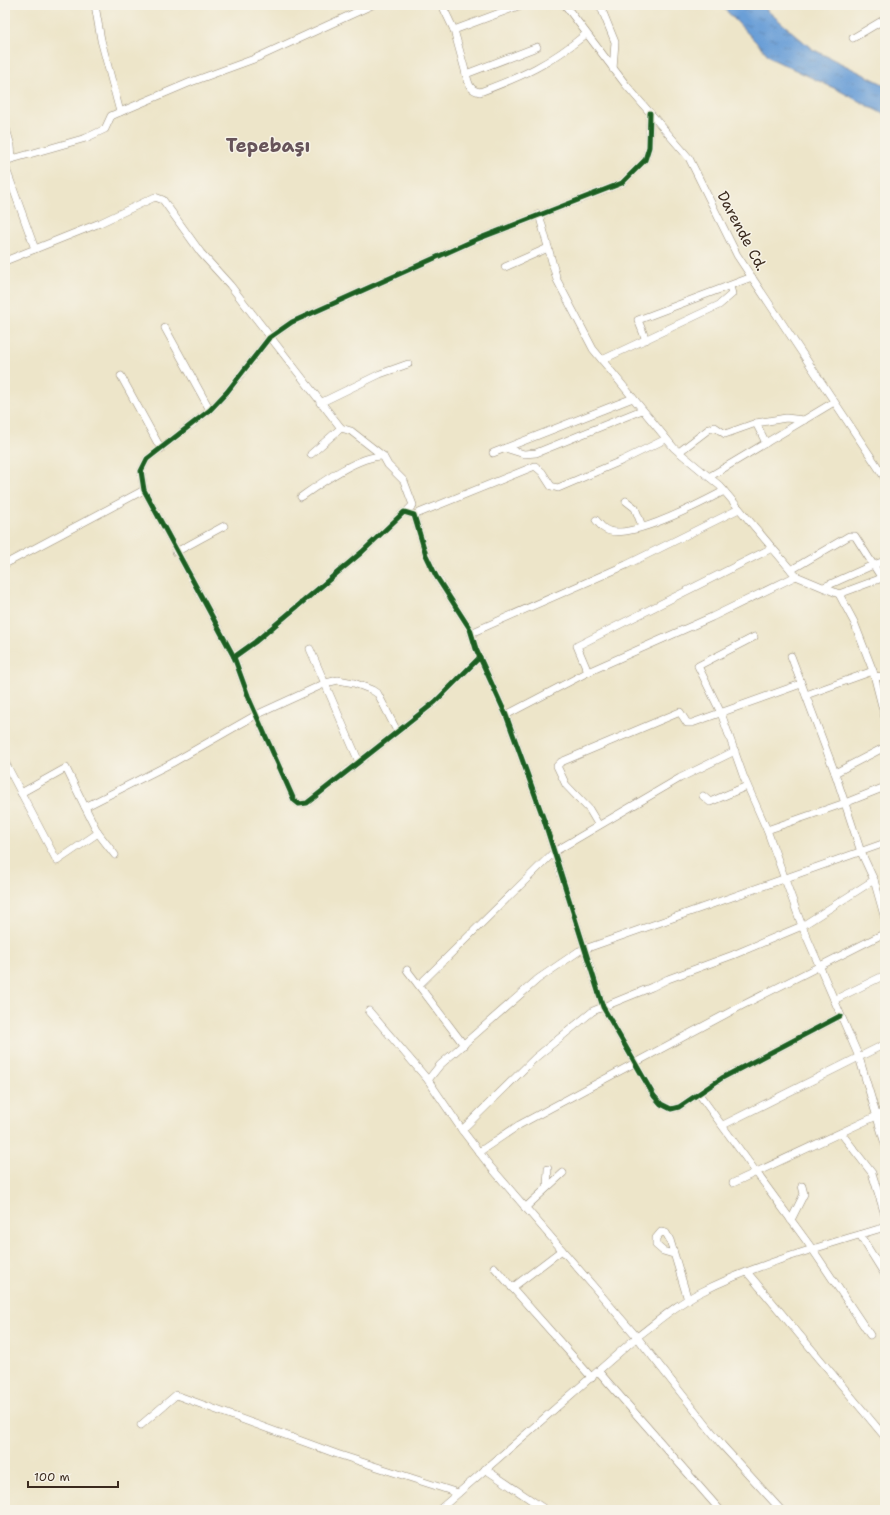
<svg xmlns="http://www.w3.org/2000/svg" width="890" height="1515" viewBox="0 0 890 1515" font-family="'Shantell Sans',sans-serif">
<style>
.water{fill:url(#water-ripples);stroke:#53647a}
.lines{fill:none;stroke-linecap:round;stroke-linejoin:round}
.minor-casing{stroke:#948874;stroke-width:8}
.minor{stroke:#fff;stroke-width:7}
.cycleway-casing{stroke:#f7f3e8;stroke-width:8}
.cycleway{stroke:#1b5e20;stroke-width:5}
.labels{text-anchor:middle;stroke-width:3;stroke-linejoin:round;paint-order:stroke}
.street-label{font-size:15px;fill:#3b2a1e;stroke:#f7f3e8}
.district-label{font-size:19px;font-weight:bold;fill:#67545a;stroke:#f7f3e8}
</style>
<defs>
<pattern id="water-ripples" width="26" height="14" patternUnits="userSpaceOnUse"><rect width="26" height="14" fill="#6b9fd7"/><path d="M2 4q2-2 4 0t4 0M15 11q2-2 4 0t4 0" fill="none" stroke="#5982ae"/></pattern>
</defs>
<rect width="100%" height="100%" fill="#f7f3e8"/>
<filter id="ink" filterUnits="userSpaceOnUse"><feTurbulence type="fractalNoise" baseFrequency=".025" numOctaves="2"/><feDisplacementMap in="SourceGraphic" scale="8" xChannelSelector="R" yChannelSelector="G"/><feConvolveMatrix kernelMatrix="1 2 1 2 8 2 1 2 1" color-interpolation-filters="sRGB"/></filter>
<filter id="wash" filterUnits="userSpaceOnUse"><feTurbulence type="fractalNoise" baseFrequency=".012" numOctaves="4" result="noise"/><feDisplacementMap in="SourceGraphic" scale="16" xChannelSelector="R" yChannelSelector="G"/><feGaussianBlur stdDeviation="0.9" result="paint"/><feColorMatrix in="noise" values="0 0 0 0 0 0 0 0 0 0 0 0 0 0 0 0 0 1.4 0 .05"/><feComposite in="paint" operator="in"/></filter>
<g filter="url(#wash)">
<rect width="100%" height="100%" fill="#ede5c9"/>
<polygon class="water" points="721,5 761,5 812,49 885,85 885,115 838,90 772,59"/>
</g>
<g filter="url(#ink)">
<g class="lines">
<defs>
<g id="minor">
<polyline points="95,5 101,40 120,112"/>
<polyline points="442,5 454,30 466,74 537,47"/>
<polyline points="565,5 626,85 689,158 737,255 885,478"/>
<polyline points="600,5 615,42 613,69"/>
<polyline points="454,30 521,5"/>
<polyline points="853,38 885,19"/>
<path d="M466 74C469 84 469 90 480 92 523 76 550 64 586 34"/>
<polyline points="5,125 11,146 12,158"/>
<polyline points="5,161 86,138 105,129 111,116 120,112 191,82 254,59 372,5"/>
<polyline points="5,166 35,249 5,261"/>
<polyline points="539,214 557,280 593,349 674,448 720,486 796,576 839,594 854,622 873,671 806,695"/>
<polyline points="35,249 100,223 155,197 163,200 201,253 230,285 341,428 351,431 383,456 388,465 404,481 413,505 407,511"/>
<polyline points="505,267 548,248"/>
<polyline points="165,328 210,410"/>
<polyline points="646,340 638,320 752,277"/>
<polyline points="602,360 719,305 732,294 730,286"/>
<polyline points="121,376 161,449"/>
<polyline points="320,403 380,374 408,364"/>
<polyline points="756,423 786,418 804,420"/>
<polyline points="505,448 524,454 536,453 642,410"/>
<polyline points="679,452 709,429 715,427 725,434 756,423 766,443"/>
<polyline points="493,453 633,398"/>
<polyline points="311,454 341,428"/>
<polyline points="709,477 834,402"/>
<path d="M301 497C321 483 358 456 383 456"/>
<polyline points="626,501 635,508 642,526"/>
<polyline points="414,515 535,466 542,472 551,486 558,488 621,461 666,439"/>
<path d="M596 520C599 523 601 527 605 529 626 543 703 502 724 491"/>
<polyline points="176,552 224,526"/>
<polyline points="5,564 144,490"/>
<polyline points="791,570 849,536 855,536 881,577"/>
<polyline points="824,587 873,565 885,561"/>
<polyline points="839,594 885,577"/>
<polyline points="471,633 626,565 739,509"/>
<polyline points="754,637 698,666 721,713 744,778 767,830 802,926 859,1057 885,1144"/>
<polyline points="310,649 359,762"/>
<polyline points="791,656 835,773 861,852 874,880 885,919"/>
<polyline points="234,657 255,642 362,552 404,512 414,515 426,555 436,576 470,629 476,649 506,715 544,820 603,1007 654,1096 661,1104 671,1109 679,1107 722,1078 840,1016"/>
<polyline points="480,657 435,702 307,803 299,804 294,800 250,701 234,657 144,490 141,471 147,459 210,410 227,392 269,338 292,322 475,240 622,183 645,160 649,147 650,113"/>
<polyline points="873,671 885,718"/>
<polyline points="588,672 577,646 772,548"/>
<polyline points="874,676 885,677"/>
<polyline points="506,715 588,672 712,617 796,576"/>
<polyline points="5,762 57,861 98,833"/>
<polyline points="835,773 885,747"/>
<polyline points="21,793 66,768 85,807 172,763 256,715 326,683 338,680 354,683 372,690 378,694 397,731"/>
<polyline points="703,796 710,802 747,786"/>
<polyline points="85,807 98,833 115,855"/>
<polyline points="598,824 589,809 566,785 557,766 561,762 680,712 687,723 692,723 801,684"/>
<polyline points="767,830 845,803 885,787"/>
<polyline points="407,970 464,1045"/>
<polyline points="419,985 554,852 680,778 735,751"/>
<polyline points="834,1000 885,975"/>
<polyline points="369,1011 428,1080"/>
<polyline points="699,1094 813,1250 870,1335"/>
<polyline points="723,1125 885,1044"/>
<polyline points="462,1130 535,1058 593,1011 652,987 668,979 733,955 802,926 874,880"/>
<polyline points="841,1133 872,1173 885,1215"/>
<polyline points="479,1152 519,1125 741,1006 885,933"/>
<polyline points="733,1183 885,1112"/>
<polyline points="547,1187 548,1169"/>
<polyline points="525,1208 563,1173"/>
<polyline points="791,1220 804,1194 802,1186"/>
<polyline points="860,1235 885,1275"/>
<polyline points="673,1254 663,1251 656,1245 656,1238 661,1232 666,1233 670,1240 688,1300"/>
<polyline points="494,1267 592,1378"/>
<polyline points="747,1272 885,1437"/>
<polyline points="512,1288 562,1250"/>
<polyline points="599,1372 720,1510"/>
<polyline points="141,1425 176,1395 337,1454 458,1493"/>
<polyline points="485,1469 546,1510"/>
<path d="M439 1510 637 1337C657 1322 678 1303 701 1292 759 1263 824 1246 885 1227"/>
<polyline points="781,1510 722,1445 637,1337 489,1165 462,1130 428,1080 440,1065 538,979 579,951 885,843"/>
</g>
</defs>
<use href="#minor" class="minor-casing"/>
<use href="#minor" class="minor"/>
<defs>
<g id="cycleway">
<polyline points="234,657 255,642 362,552 404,512 414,515 426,555 436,576 470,629 476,649 506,715 544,820 603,1007 654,1096 661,1104 671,1109 679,1107 722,1078 840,1016"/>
<polyline points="480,657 435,702 307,803 299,804 294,800 250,701 234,657 144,490 141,471 147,459 210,410 227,392 269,338 292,322 475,240 622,183 645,160 649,147 650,113"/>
</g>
</defs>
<use href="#cycleway" class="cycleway-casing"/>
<use href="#cycleway" class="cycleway"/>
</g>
</g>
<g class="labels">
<g class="street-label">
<text transform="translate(742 231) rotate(62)" y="5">Darende Cd.</text>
</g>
<g class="district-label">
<text x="268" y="152">Tepebaşı</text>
</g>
</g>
<rect width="890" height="1515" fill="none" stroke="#f7f3e8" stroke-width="20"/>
<path d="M28 1481v6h90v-6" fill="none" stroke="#3b2a1e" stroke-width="2"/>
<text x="34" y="1481" font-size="12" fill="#3b2a1e" stroke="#f7f3e8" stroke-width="3" paint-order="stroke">100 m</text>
</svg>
